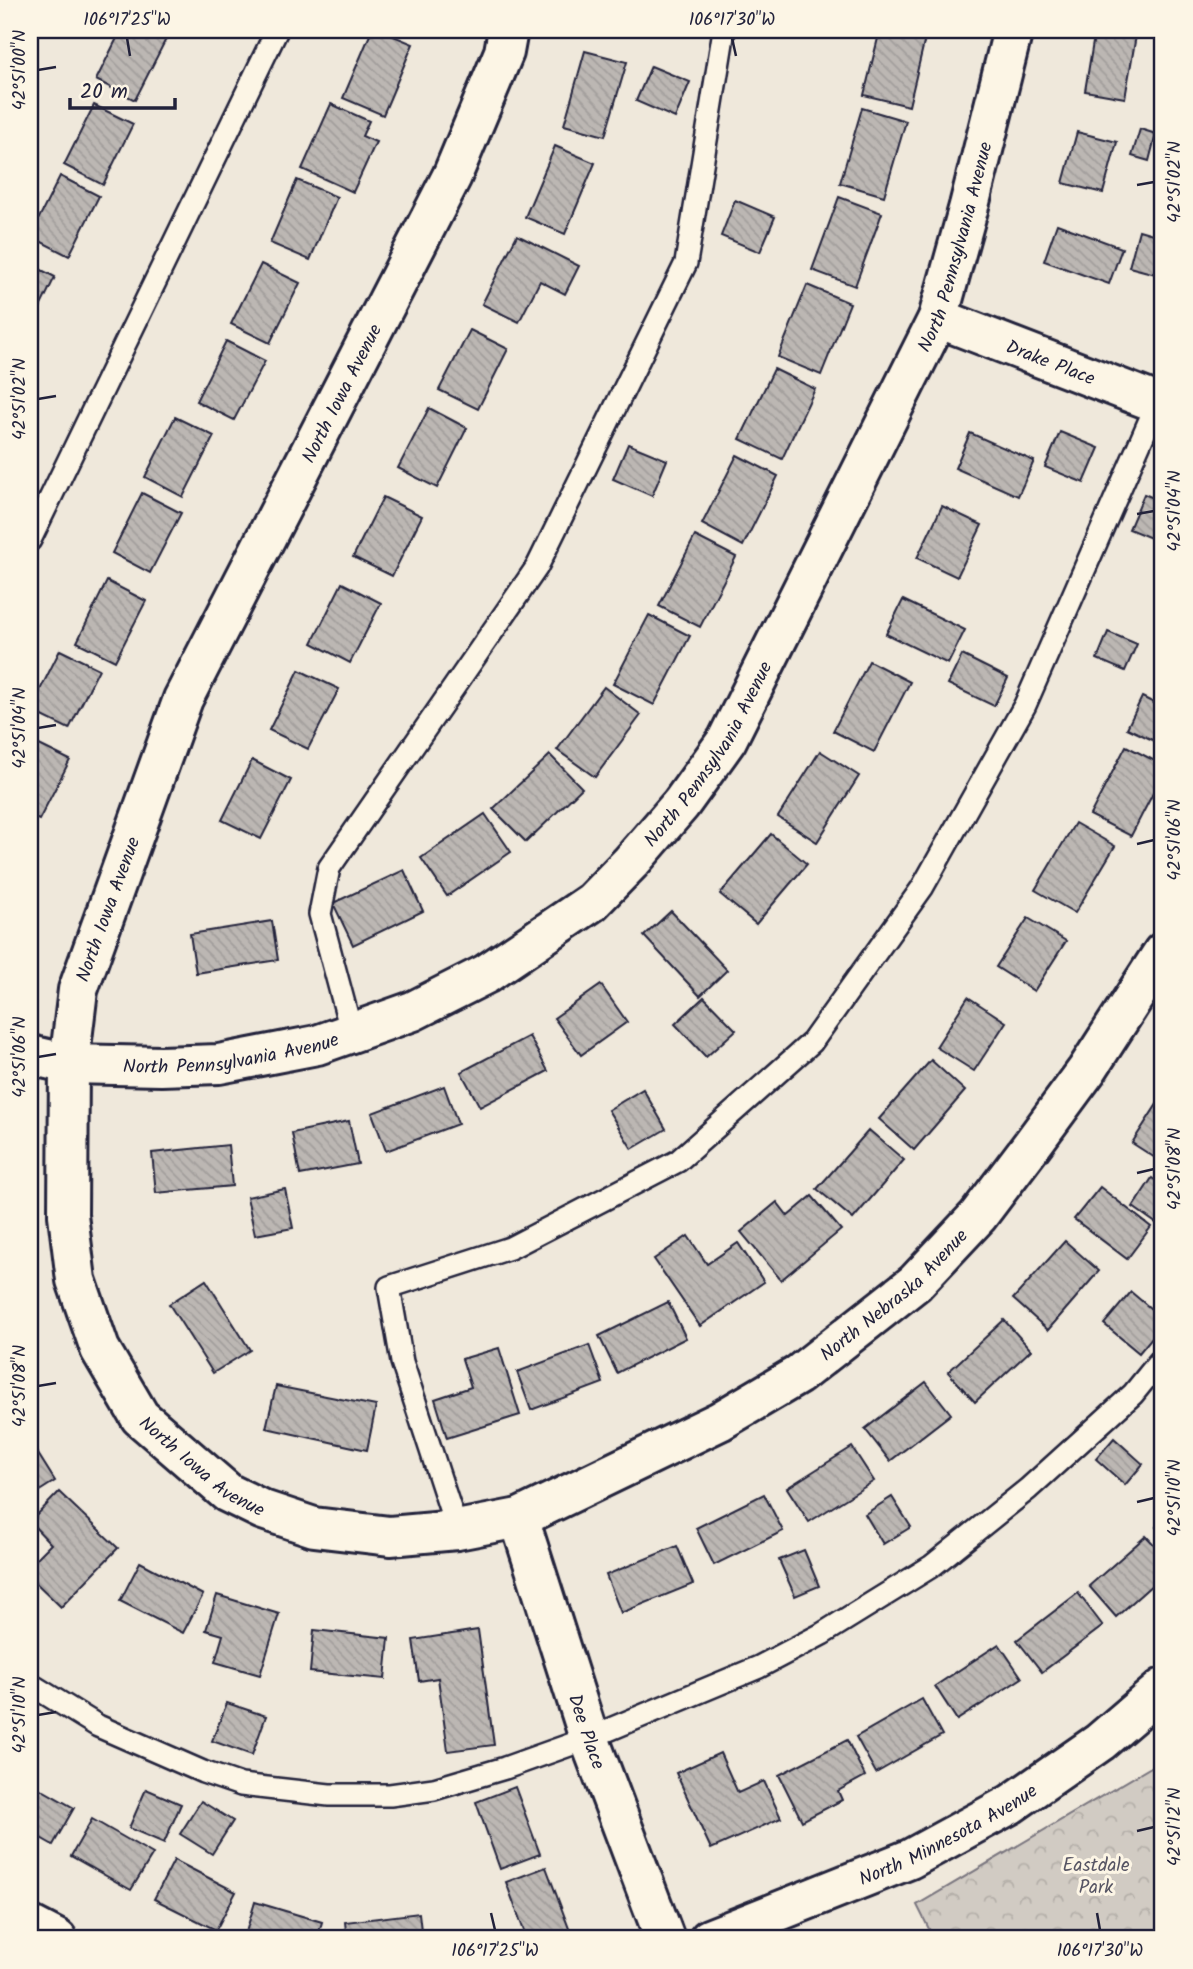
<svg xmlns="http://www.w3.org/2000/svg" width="1193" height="1969" viewBox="0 0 1193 1969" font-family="Kalam,sans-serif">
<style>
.park{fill:url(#park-crowns);stroke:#7a767f;stroke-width:2}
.building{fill:url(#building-back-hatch);stroke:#22223b;stroke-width:2}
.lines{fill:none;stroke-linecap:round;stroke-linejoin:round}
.service-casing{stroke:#22223b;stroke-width:26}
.minor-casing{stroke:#22223b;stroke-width:44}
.service{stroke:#fcf5e5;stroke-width:21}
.minor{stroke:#fcf5e5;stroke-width:38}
.ticks{fill:none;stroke:#22223b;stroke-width:2.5}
.labels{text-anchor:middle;stroke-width:6;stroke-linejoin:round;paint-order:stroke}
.street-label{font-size:19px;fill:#22223b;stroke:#fcf5e5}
.park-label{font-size:19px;fill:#575564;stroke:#fcf5e5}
.neatline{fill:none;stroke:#22223b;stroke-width:2.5}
.ticks-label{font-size:18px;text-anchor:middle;fill:#22223b}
</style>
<defs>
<pattern id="park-crowns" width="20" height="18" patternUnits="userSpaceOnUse" patternTransform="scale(1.75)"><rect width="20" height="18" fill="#d1cbc3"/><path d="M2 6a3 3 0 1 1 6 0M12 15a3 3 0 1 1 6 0" fill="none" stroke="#b3aea8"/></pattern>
<pattern id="building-back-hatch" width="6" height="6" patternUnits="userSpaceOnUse" patternTransform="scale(1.75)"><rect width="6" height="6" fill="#bcb7b3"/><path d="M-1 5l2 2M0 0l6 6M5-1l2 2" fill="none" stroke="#a19d9b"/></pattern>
</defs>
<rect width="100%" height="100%" fill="#efe8db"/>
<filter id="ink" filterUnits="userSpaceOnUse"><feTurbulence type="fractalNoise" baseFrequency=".0143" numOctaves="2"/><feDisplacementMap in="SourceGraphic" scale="14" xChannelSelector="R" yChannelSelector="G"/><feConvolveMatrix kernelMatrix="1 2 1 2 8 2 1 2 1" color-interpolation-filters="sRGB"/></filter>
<g filter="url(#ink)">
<polygon class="park" points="1163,1760 1163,1939 934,1939 917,1905"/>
<g class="building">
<polygon points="121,30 147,30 166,39 135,100 96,80"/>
<polygon points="372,30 379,30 413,44 383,115 343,98"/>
<polygon points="880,30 927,30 909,106 864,95"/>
<polygon points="1095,30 1137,30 1125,98 1085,91"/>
<polygon points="585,51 627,62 605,136 564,125"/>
<polygon points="651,66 690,82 675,118 636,101"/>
<polygon points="331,104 369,121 362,136 376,142 353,192 302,169"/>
<polygon points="94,105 133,124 103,185 64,165"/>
<polygon points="862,108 906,121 884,196 840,183"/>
<polygon points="1140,129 1156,134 1149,161 1132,156"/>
<polygon points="1077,132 1117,142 1103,193 1063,183"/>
<polygon points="555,146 595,163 565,234 525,217"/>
<polygon points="60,176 99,196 69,256 30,236"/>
<polygon points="297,180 337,197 310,260 270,243"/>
<polygon points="839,197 882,213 855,286 812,270"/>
<polygon points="735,200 775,217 760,252 721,236"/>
<polygon points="1057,224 1122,248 1109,284 1044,261"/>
<polygon points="1139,230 1163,237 1163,276 1129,267"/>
<polygon points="517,235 579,266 565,294 540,281 519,322 482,304"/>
<polygon points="30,264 55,277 30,328"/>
<polygon points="261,264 300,283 270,343 231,324"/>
<polygon points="807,285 850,303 821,375 778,357"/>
<polygon points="470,330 508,349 478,409 439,390"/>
<polygon points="226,341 265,361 234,420 196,401"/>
<polygon points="774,369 815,389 782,459 740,439"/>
<polygon points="429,408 467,428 437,488 398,468"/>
<polygon points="175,417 214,436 183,497 145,477"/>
<polygon points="1060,432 1099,448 1084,483 1045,467"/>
<polygon points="970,433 1034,461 1018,496 955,468"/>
<polygon points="628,444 667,460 652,496 613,479"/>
<polygon points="737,455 778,476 743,546 702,524"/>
<polygon points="142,493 181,513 150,573 112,553"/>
<polygon points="1144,494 1163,502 1163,543 1129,529"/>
<polygon points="383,497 422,516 392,576 353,557"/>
<polygon points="942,506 982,525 957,577 917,558"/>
<polygon points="695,536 736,557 700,627 659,606"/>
<polygon points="107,581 146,601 115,661 77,642"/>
<polygon points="342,583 381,603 350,663 312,643"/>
<polygon points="903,600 965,630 948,664 886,634"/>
<polygon points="649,615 690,636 654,705 613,684"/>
<polygon points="1108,632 1137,644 1125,671 1097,659"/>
<polygon points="60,650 99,669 69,729 30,710"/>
<polygon points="962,655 1008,678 994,706 948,684"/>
<polygon points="869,661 910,682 874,752 833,731"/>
<polygon points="299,670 339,689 308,749 269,730"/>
<polygon points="604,687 641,715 595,777 557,750"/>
<polygon points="1142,697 1160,706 1163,698 1163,745 1127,728"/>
<polygon points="31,741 70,760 39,820 30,816"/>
<polygon points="1126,746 1163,765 1163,774 1131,836 1090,815"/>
<polygon points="820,751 859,776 817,842 778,817"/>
<polygon points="550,755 582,788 526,842 493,809"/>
<polygon points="252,760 291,780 261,839 222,820"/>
<polygon points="485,814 511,852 447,896 421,858"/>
<polygon points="1075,823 1115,846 1075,913 1035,890"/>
<polygon points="771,834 807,864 756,924 720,894"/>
<polygon points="404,870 423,911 353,945 333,903"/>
<polygon points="671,911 727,970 700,996 644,936"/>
<polygon points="1028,918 1066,941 1034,991 996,967"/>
<polygon points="272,921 278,960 196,973 190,934"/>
<polygon points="601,985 627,1022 581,1055 554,1018"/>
<polygon points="704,997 736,1030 706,1057 675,1024"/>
<polygon points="968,997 1006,1022 974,1071 936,1047"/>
<polygon points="529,1036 548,1071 480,1107 461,1072"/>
<polygon points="931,1060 965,1091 914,1150 879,1119"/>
<polygon points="444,1086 458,1124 386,1151 372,1113"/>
<polygon points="643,1089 666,1129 632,1149 608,1110"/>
<polygon points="1163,1095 1163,1163 1132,1143"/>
<polygon points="349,1121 358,1164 300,1175 292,1133"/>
<polygon points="869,1130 904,1160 853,1219 817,1189"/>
<polygon points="228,1145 232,1186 156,1193 152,1153"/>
<polygon points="1152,1178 1163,1186 1163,1228 1133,1207"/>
<polygon points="1100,1187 1151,1227 1127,1259 1074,1219"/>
<polygon points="285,1189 293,1228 255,1235 247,1197"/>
<polygon points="812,1196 841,1230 781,1280 741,1232 777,1202 788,1216"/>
<polygon points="688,1236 707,1264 738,1243 764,1282 700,1326 654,1259"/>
<polygon points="1065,1241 1099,1271 1048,1330 1013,1299"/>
<polygon points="206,1280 250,1350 213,1373 169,1304"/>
<polygon points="1131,1292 1163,1319 1163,1324 1139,1353 1104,1324"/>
<polygon points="668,1302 686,1338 617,1373 599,1336"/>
<polygon points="1004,1320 1031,1350 975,1402 948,1372"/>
<polygon points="589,1345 603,1383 531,1410 517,1372"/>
<polygon points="499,1348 520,1415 447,1438 435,1399 471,1387 462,1359"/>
<polygon points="926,1382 951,1414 890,1461 865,1429"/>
<polygon points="276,1386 376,1406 367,1450 266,1428"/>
<polygon points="1114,1438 1143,1464 1125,1485 1096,1459"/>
<polygon points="30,1441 55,1481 30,1497"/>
<polygon points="852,1447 874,1481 809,1522 787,1488"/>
<polygon points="59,1492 118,1548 61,1607 30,1577 30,1565 51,1544 30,1522"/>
<polygon points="764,1494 783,1531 714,1565 696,1528"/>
<polygon points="892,1497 911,1527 883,1544 865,1514"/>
<polygon points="1163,1519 1163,1534 1156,1527"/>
<polygon points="1146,1536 1163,1554 1163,1575 1116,1617 1089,1586"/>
<polygon points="677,1546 693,1584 621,1613 606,1575"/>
<polygon points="804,1550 819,1586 795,1596 779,1560"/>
<polygon points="140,1562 203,1595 183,1633 120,1601"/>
<polygon points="1078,1593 1103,1626 1042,1672 1017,1640"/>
<polygon points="217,1595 279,1614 260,1675 215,1662 223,1635 206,1630"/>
<polygon points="314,1630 389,1638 385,1679 310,1672"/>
<polygon points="478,1630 494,1745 448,1751 438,1678 419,1681 413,1640"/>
<polygon points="999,1644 1022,1678 957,1720 935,1686"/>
<polygon points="922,1699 942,1735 876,1773 856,1737"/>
<polygon points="227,1703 266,1716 252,1755 212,1741"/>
<polygon points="847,1740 865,1776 838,1791 842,1800 802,1821 779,1775"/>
<polygon points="720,1753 738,1793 764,1781 781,1818 711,1849 676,1773"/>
<polygon points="30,1783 74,1808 53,1845 30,1832"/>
<polygon points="515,1787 540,1854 500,1869 476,1802"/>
<polygon points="146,1789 181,1804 164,1843 129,1828"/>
<polygon points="201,1801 233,1821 212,1854 180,1834"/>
<polygon points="92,1819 153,1854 131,1890 71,1856"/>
<polygon points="174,1860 236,1892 216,1930 154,1899"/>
<polygon points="546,1867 571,1934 557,1939 527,1939 506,1882"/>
<polygon points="255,1902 322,1922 317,1939 244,1939"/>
<polygon points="419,1913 422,1939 347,1939 345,1922"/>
</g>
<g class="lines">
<defs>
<g id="service">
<polyline points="30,540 277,30"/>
<polyline points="352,1034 320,914 329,868 537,567 686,263 724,30"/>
<polyline points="457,1530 402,1362 389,1287 510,1248 678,1161 812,1042 922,888 1025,705 1160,397"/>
<polyline points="30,1684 98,1726 203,1772 241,1785 329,1795 390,1795 434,1789 505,1768 589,1738 759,1667 822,1634 932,1566 1028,1489 1133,1394 1163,1357"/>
</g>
<g id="minor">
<path id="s1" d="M508 30 504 52 452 176 183 699 78 990 69 1064 68 1215 76 1280 100 1349 140 1417 228 1493 263 1510 314 1527 390 1536 457 1530 519 1518 720 1421 798 1375 915 1283 978 1216 1031 1146 1087 1070 1163 952"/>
<path id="s2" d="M938 318 1163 405"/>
<path id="s3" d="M30 1055 69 1064 161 1066 219 1064 317 1045 413 1011 486 974 592 902 631 862 681 804 727 740 938 318 969 206 1013 30"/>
<path id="s4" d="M519 1518 589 1738 665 1939"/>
<polyline points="30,1925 57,1939"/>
<path id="s5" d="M709 1939 910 1859 1011 1804 1100 1742 1163 1688"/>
</g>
</defs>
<use href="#service" class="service-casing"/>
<use href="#minor" class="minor-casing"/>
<use href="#service" class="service"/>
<use href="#minor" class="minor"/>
</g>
</g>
<path class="ticks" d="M127 38 130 56M732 38 736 56M38 70 56 67M1137 185 1154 182M38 399 56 396M1137 514 1154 511M38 728 56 725M1137 844 1154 840M38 1057 56 1054M1137 1173 1154 1169M38 1386 56 1383M1137 1502 1154 1498M38 1715 56 1712M1137 1831 1154 1827M491 1913 495 1930M1097 1913 1100 1930"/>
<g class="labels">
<g class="street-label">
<text dy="7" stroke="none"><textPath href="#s3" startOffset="1358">North Pennsylvania Avenue</textPath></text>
<text dy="7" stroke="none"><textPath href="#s2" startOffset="121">Drake Place</textPath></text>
<text transform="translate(341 393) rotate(-63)" y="7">North Iowa Avenue</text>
<text dy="7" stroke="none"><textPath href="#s3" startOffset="791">North Pennsylvania Avenue</textPath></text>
<text transform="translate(107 909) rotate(-70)" y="7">North Iowa Avenue</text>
<text dy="7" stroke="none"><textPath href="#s3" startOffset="203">North Pennsylvania Avenue</textPath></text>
<text dy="7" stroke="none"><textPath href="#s1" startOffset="2352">North Nebraska Avenue</textPath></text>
<text dy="7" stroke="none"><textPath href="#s1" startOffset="1577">North Iowa Avenue</textPath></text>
<text dy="7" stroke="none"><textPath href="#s4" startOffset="224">Dee Place</textPath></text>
<text dy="7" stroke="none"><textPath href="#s5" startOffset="261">North Minnesota Avenue</textPath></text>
</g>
<g class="park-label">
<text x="1096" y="1871">Eastdale<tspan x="1096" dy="22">Park</tspan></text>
</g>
</g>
<rect width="1193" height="1969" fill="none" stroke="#fcf5e5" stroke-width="77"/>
<path d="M70 98v10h105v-10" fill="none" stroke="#22223b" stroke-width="3.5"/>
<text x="80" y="98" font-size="21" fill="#22223b" stroke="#fcf5e5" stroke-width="5" paint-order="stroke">20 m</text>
<rect x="38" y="38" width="1116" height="1892" class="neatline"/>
<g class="ticks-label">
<text x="127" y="25">106°17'25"W</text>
<text x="732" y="25">106°17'30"W</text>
<text transform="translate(19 70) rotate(-90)" y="6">42°51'00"N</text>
<text transform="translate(1174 182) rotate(-90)" y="6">42°51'02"N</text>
<text transform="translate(19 399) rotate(-90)" y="6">42°51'02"N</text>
<text transform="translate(1174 511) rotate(-90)" y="6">42°51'04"N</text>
<text transform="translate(19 728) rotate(-90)" y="6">42°51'04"N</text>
<text transform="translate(1174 840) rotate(-90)" y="6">42°51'06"N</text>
<text transform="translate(19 1057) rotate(-90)" y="6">42°51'06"N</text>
<text transform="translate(1174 1169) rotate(-90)" y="6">42°51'08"N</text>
<text transform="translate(19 1386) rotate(-90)" y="6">42°51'08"N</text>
<text transform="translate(1174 1498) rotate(-90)" y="6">42°51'10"N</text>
<text transform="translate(19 1715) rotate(-90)" y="6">42°51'10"N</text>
<text transform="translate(1174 1827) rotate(-90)" y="6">42°51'12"N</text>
<text x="495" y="1956">106°17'25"W</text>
<text x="1100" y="1956">106°17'30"W</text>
</g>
</svg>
